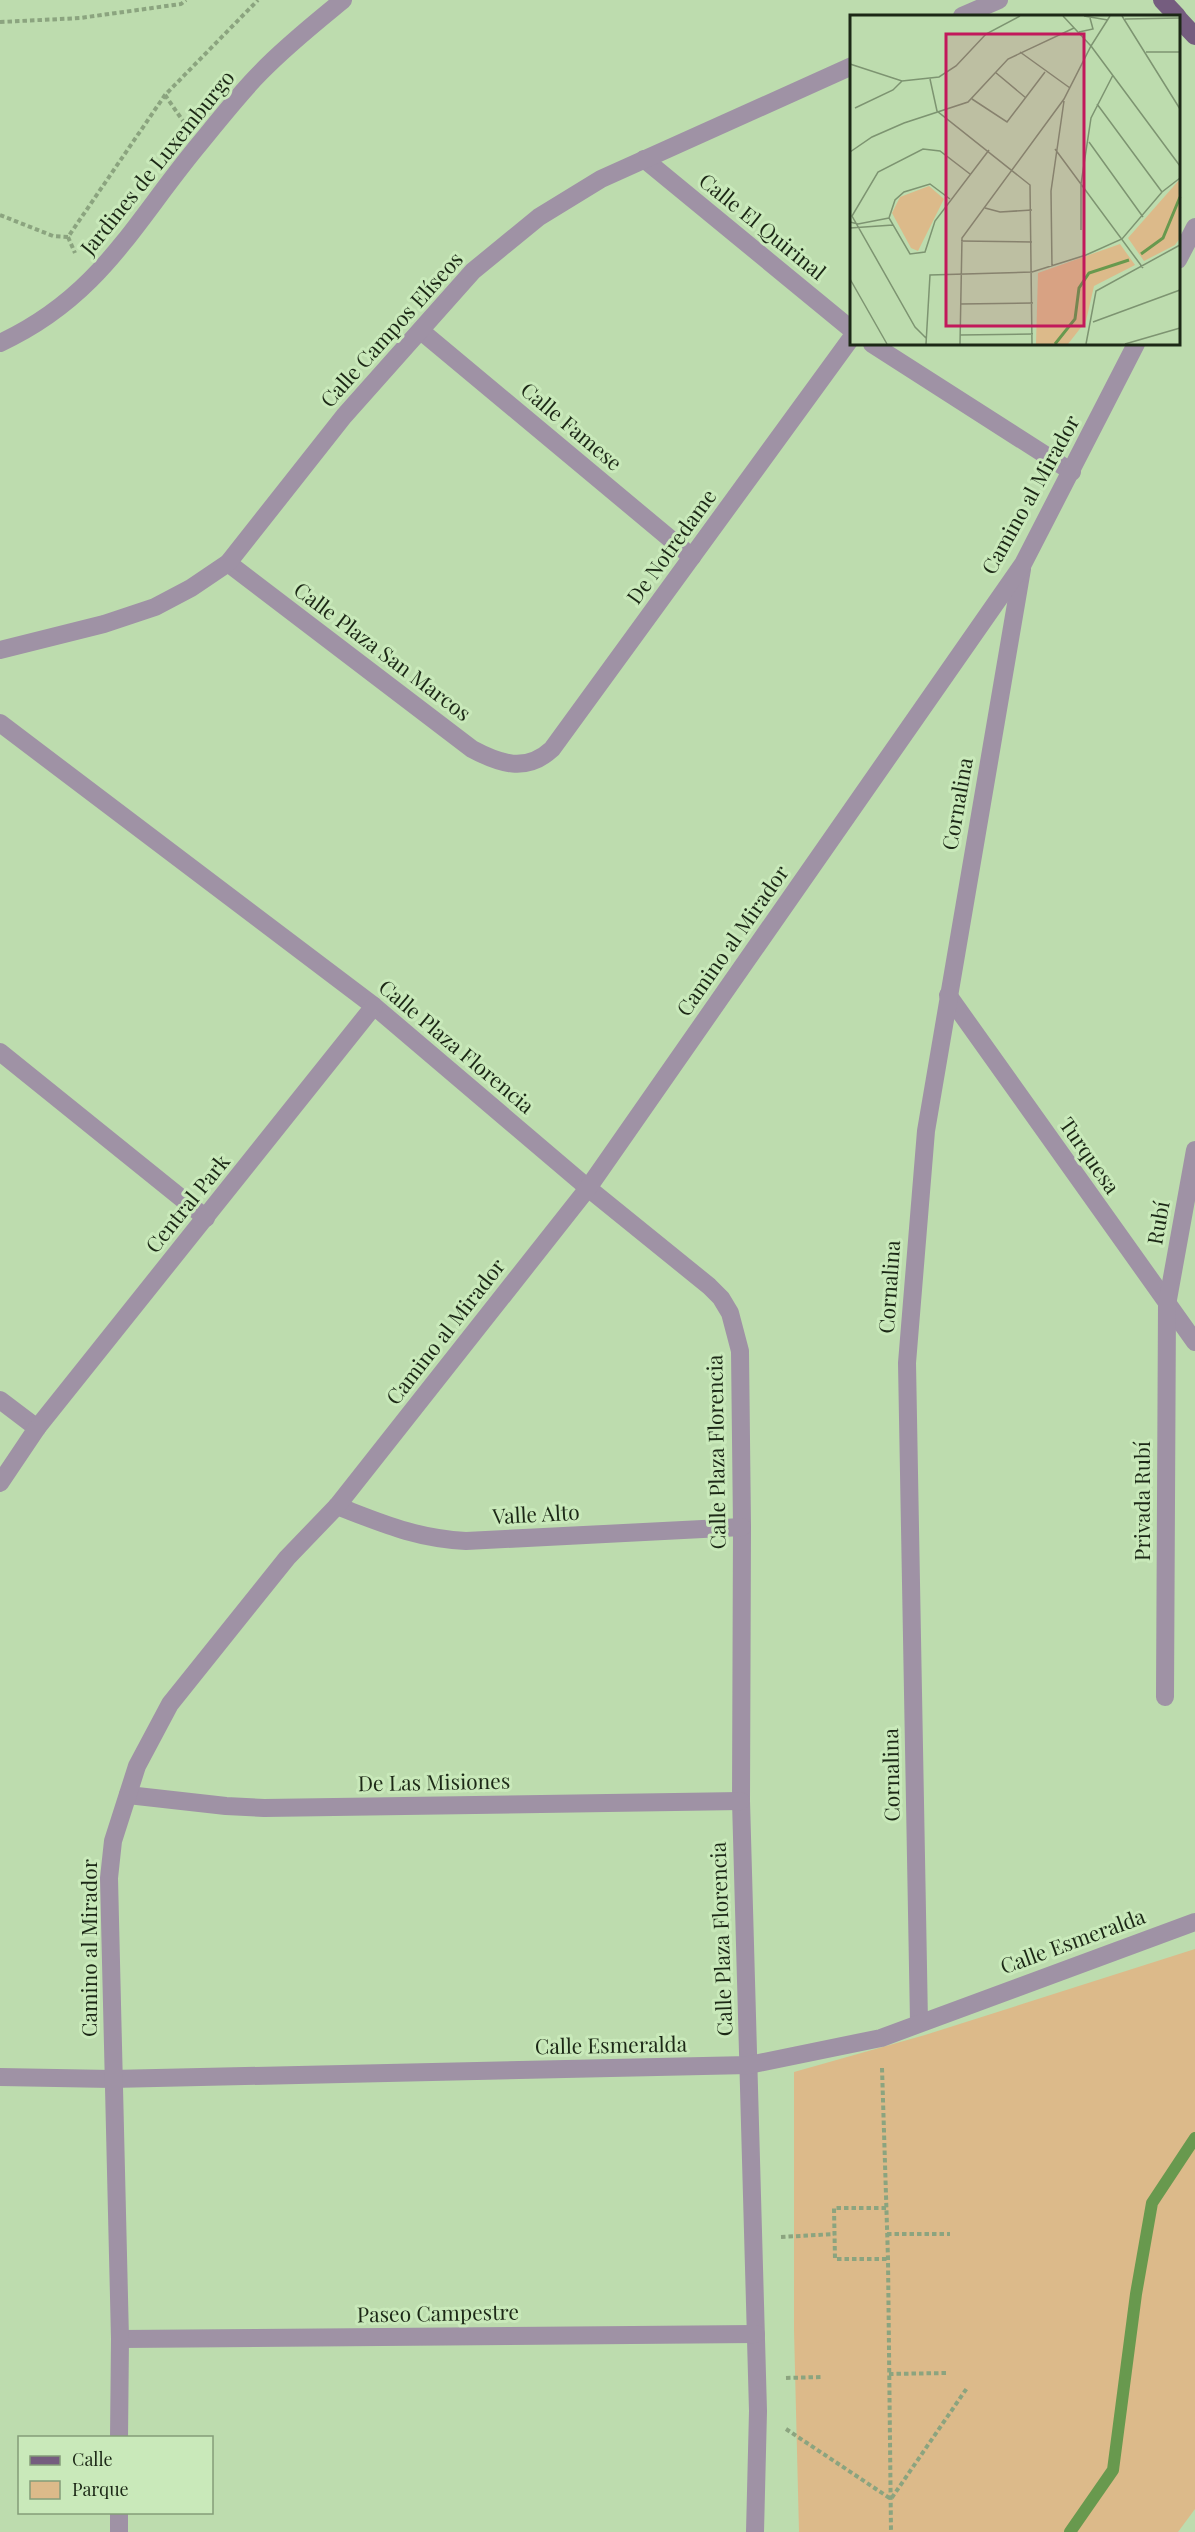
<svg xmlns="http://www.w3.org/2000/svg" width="1195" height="2532" viewBox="0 0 1195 2532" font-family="'Playfair Display',serif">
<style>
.green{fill:#dcba8a}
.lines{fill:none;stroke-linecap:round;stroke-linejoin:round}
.stream{stroke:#68994e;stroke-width:12}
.path{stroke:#8ba47f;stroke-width:4;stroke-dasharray:4.5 3;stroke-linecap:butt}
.minor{stroke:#9f92a5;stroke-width:18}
.major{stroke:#755d7f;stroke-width:18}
.labels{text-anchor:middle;stroke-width:6;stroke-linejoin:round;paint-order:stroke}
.street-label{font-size:21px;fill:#1c2816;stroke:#c9e9ba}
.inset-river{fill:none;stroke:#68994e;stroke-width:3}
.inset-road{fill:none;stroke:#7d9471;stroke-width:1.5}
.view{fill:#c2185b;fill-opacity:0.15;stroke:#c2185b;stroke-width:3}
.inset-edge{fill:none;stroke:#1c2816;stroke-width:3}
</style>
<rect width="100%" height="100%" fill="#bddcae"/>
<polygon class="green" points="1195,1949 1195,2509 1178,2532 799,2532 794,2330 794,2072 925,2035"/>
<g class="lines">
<polyline class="stream" points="1070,2532 1113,2470 1136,2294 1152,2203 1195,2138"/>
<g class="path">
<polyline points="0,22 80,18 181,4 186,0"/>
<polyline points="165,95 183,121"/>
<polyline points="0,215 53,236 68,237 165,95 258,0"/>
<polyline points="68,237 75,253"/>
<polyline points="882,2068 888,2259 891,2532"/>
<polyline points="886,2208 834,2208 835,2259 888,2259"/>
<polyline points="887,2234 950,2234"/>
<polyline points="781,2237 834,2234"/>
<polyline points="889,2374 947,2373"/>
<polyline points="786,2378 821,2377"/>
<polyline points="786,2429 891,2499 967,2388"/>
</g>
<g class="minor">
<polyline points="962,16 999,0"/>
<polyline points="644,159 852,330"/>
<polyline points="1178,260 1195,227"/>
<polyline points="421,331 692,557"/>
<path d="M0 343C101 296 134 222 201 142 220 119 239 94 261 72 286 46 315 23 343 0"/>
<polyline points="872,344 1072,472"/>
<path d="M228 563 472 749C500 764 526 773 552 749L852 337"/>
<polyline points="0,650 104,624 155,607 191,588 228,563 344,416 473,271 539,217 601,179 852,66"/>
<polyline points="0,723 374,1006 588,1188 709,1286 721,1298 730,1313 740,1351 742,1527 741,1801 758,2411 755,2532"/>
<polyline points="948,995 1195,1342"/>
<polyline points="0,1052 206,1218"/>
<polyline points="0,1400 37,1428"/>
<polyline points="0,1483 37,1428 374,1006"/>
<path d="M337 1506C384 1524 415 1538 466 1541L742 1527"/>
<polyline points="1165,1697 1167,1305 1195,1150"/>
<polyline points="128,1795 226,1806 264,1808 741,1801"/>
<polyline points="919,2022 907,1363 926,1131 1022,569"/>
<polyline points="0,2077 112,2079 749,2065 881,2038 1195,1922"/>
<polyline points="120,2339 756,2334"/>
<polyline points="119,2438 120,2339 109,1878 113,1841 137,1766 170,1704 287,1558 337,1506 588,1188 1023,564 1136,344"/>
<polyline points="119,2532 119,2512"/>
</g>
<g class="major">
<polyline points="1162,0 1177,16"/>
<polyline points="1178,18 1195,36"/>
</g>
</g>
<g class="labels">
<g class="street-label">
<text transform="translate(158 163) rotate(-51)" y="7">Jardines de Luxemburgo</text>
<text transform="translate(762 227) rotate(39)" y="7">Calle El Quirinal</text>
<text transform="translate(392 330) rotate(-48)" y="7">Calle Campos Elíseos</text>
<text transform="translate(571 427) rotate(40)" y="7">Calle Famese</text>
<text transform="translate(1031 495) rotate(-61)" y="7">Camino al Mirador</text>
<text transform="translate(672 547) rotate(-54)" y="7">De Notredame</text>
<text transform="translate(382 652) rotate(37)" y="7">Calle Plaza San Marcos</text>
<text transform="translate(958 804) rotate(-80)" y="7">Cornalina</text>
<text transform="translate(733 941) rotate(-55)" y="7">Camino al Mirador</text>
<text transform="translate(456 1047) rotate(40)" y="7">Calle Plaza Florencia</text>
<text transform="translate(1089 1156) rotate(55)" y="7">Turquesa</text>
<text transform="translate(188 1204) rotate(-51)" y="7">Central Park</text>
<text transform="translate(1159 1223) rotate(-80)" y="7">Rubí</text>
<text transform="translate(890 1287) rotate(-86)" y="7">Cornalina</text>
<text transform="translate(446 1332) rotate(-52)" y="7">Camino al Mirador</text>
<text transform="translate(717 1452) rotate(-91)" y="7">Calle Plaza Florencia</text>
<text transform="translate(1143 1501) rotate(-90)" y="7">Privada Rubí</text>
<text transform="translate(536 1515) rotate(-3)" y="7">Valle Alto</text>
<text transform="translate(892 1775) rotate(-91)" y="7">Cornalina</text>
<text transform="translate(434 1783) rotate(-1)" y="7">De Las Misiones</text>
<text transform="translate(722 1939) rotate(-92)" y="7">Calle Plaza Florencia</text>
<text transform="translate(1073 1942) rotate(-20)" y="7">Calle Esmeralda</text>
<text transform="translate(90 1948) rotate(-90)" y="7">Camino al Mirador</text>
<text transform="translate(611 2046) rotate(-1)" y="7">Calle Esmeralda</text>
<text transform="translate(438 2314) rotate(-1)" y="7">Paseo Campestre</text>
</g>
</g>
<g transform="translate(850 15)">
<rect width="330" height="330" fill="#bddcae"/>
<path d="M330 164V223L325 230 294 246 278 223ZM79 171 94 184 68 236 61 233 42 198 50 182ZM270 229 285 250 244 271 236 306 218 329H186L188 258Z" fill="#dcba8a"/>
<path class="inset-river" d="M291 239 313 223 330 182M205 329 225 304 229 273 239 258 279 245"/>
<path class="inset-road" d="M213 1 241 31 260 1M234 1 258 5M272 1 330 94M275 4 330 3M229 17 243 14 240 3M170 37 220 73M296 37H330M0 49 52 66 89 62 106 51 136 19 170 1M145 57 176 83M80 64 87 96 180 170 182 329M122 84 157 107 195 57M247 89 312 177M5 93 43 75 52 66M239 127 293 202M205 134 293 253M0 137 22 122 54 108 118 87 158 44 224 13M100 184 80 169 54 177 45 185 39 203 60 239 75 237 85 206 139 135M135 193 150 197 182 195M0 207 8 209 39 203M0 213 43 210M231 215V169L241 103 263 60M111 226 182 227M202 252 201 176 214 86M0 264 37 329M110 289 183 288M243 307 330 275M110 320 183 319M76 323 65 312 2 201 28 157 73 134 90 136 120 159M76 329 80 260 182 257 236 240 272 224 312 177 330 163M110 329 112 223 214 84 241 31 330 151M236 329 246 276 330 230M275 329 330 313"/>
<path class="view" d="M96 19H234V311H96Z"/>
<rect width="330" height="330" class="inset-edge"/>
</g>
<rect x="18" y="2436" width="195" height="78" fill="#c9e9ba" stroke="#849c78" stroke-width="1.5"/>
<rect x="30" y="2456" width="30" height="9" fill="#755d7f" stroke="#849c78" stroke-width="1.5"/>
<text x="72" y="2466" font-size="18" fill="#1c2816">Calle</text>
<rect x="30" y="2481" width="30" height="18" fill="#dcba8a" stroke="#849c78" stroke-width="1.5"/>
<text x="72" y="2496" font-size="18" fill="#1c2816">Parque</text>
</svg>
